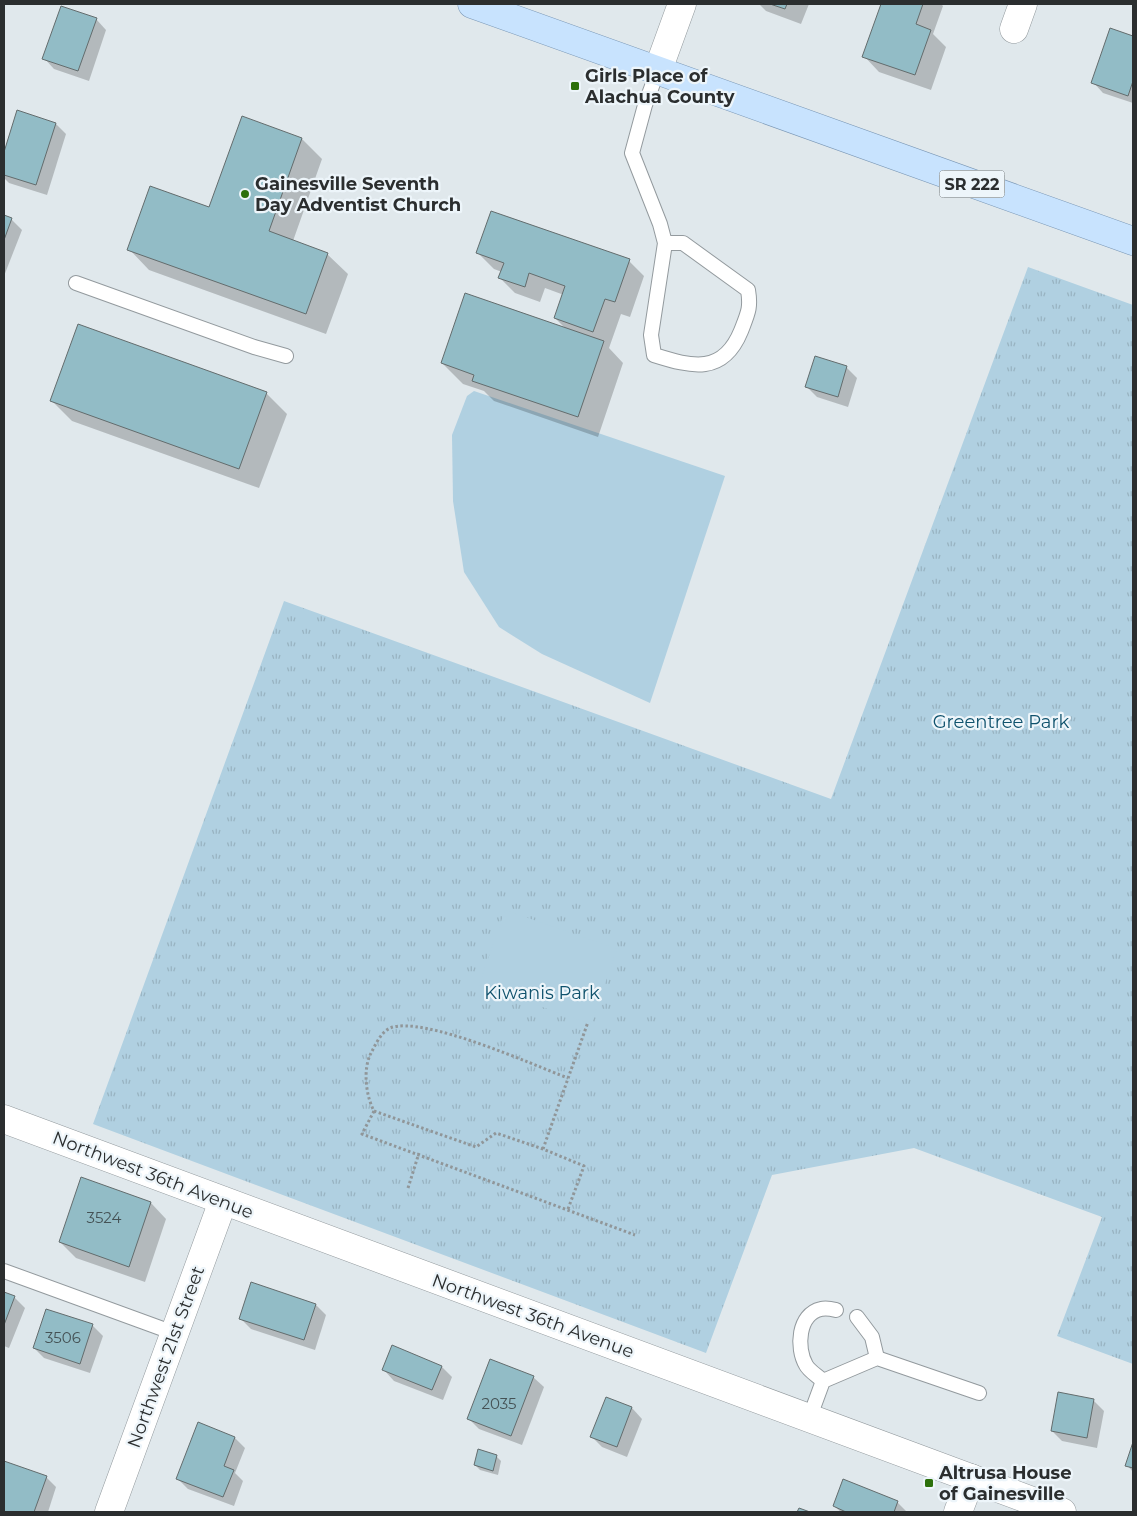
<svg xmlns="http://www.w3.org/2000/svg" width="1137" height="1516" viewBox="0 0 1137 1516" font-family="Montserrat,sans-serif">
<style>
.grass{fill:url(#grass-tufts)}
.pitch{fill:#b0d0e1}
.shadow{fill:#0003}
.building{fill:#92bcc6;stroke:#636c6d}
.lines{fill:none;stroke-linecap:round;stroke-linejoin:round}
.service-casing{stroke:#939a9e;stroke-width:16}
.minor-casing{stroke:#939a9e;stroke-width:29}
.primary-casing{stroke:#7a97b5;stroke-width:29}
.path{stroke:#909699;stroke-width:3;stroke-dasharray:2.5 2.5;stroke-linecap:butt}
.service{stroke:#fff;stroke-width:14}
.minor{stroke:#fff;stroke-width:28}
.primary{stroke:#c8e3fe;stroke-width:28}
.poi-dot{fill:#2c700b;stroke:#edf5fa;stroke-width:2}
.labels{text-anchor:middle;stroke-width:4.5;stroke-linejoin:round;paint-order:stroke}
.number-label{font-size:15px;fill:#455255}
.shield{fill:#edf5fa;stroke:#656a6c;stroke-width:1}
.shield-label{font-size:16px;font-weight:bold;fill:#2b2e2f}
.poi-label{font-size:18px;font-weight:bold;fill:#2b2e2f;stroke:#edf5fa;text-anchor:start}
.park-label{font-size:18px;fill:#0f526d;stroke:#edf5fa}
.street-label{font-size:18px;fill:#2b2e2f;stroke:#edf5fa}
</style>
<defs>
<pattern id="grass-tufts" width="24" height="20" patternUnits="userSpaceOnUse" patternTransform="scale(1.25)"><rect width="24" height="20" fill="#b0d0e1"/><path d="M3 7l-1-3M5 7V3M7 7l1-3M15 17l-1-3M17 17v-4M19 17l1-3" fill="none" stroke="#98b3c1"/></pattern>
</defs>
<rect width="100%" height="100%" fill="#e0e8ec"/>
<polygon class="grass" points="1028,267 1133,305 1133,1364 1057,1336 1102,1217 914,1148 772,1175 706,1353 93,1124 284,601 831,799"/>
<g class="pitch">
<polygon points="474,391 725,476 650,703 542,654 499,627 464,572 453,501 452,435 467,396"/>
<polygon points="505,910 617,949 591,1024 479,985"/>
</g>
<g class="shadow">
<polygon points="759,4 809,4 801,24 766,11"/>
<polygon points="882,4 941,4 943,6 933,34 946,47 931,90 879,72 864,56"/>
<polygon points="96,19 106,30 89,81 54,69 44,58"/>
<polygon points="1110,30 1133,38 1133,103 1103,93 1093,82"/>
<polygon points="18,112 56,124 66,134 47,195 9,183 4,178 4,156"/>
<polygon points="302,139 322,159 293,241 327,254 348,274 326,334 149,270 129,249 210,209"/>
<polygon points="4,216 11,219 22,230 4,276"/>
<polygon points="478,253 629,261 644,276 630,317 621,314 609,348 623,363 598,437 494,401 484,391 463,384 442,363 567,330 555,318 564,295 545,288 540,302 515,293 500,278 502,272 494,269"/>
<polygon points="846,367 857,378 848,407 817,397 807,387"/>
<polygon points="266,393 287,414 259,488 72,421 52,401"/>
<polygon points="151,1203 166,1219 145,1282 76,1258 60,1242"/>
<polygon points="4,1293 14,1297 25,1308 9,1348 4,1346"/>
<polygon points="316,1305 326,1315 315,1350 251,1329 240,1318"/>
<polygon points="92,1325 103,1336 90,1373 44,1358 34,1348"/>
<polygon points="442,1367 452,1377 443,1400 394,1381 384,1370"/>
<polygon points="533,1377 544,1387 522,1445 479,1429 468,1418"/>
<polygon points="606,1398 632,1408 642,1419 627,1457 602,1447 591,1436"/>
<polygon points="1093,1400 1104,1411 1097,1448 1062,1441 1052,1431"/>
<polygon points="198,1424 235,1438 245,1448 235,1473 243,1481 234,1506 188,1489 177,1478"/>
<polygon points="1133,1446 1133,1472 1127,1465"/>
<polygon points="496,1456 501,1461 498,1475 480,1470 475,1465"/>
<polygon points="4,1462 46,1477 56,1487 48,1512 4,1512"/>
<polygon points="897,1502 907,1512 841,1512 834,1506"/>
</g>
<g class="building">
<polygon points="770,4 787,4 785,9"/>
<polygon points="881,4 923,4 916,24 931,30 915,75 862,57"/>
<polygon points="61,6 97,18 78,71 42,59"/>
<polygon points="1110,28 1133,36 1133,81 1128,96 1091,83"/>
<polygon points="17,110 56,123 36,185 4,175 4,152"/>
<polygon points="242,116 302,138 269,231 328,253 306,314 127,250 150,186 209,207"/>
<polygon points="491,211 630,259 615,302 605,299 593,332 554,318 565,286 529,273 525,287 498,278 504,263 476,253"/>
<polygon points="4,215 12,218 4,240"/>
<polygon points="465,293 604,341 578,417 472,381 474,375 441,363"/>
<polygon points="78,324 267,392 239,469 50,401"/>
<polygon points="815,356 847,366 838,397 805,387"/>
<polygon points="81,1177 151,1202 129,1267 59,1242"/>
<polygon points="251,1282 316,1304 304,1340 239,1319"/>
<polygon points="4,1292 15,1296 4,1325"/>
<polygon points="46,1309 93,1324 80,1364 33,1348"/>
<polygon points="392,1345 442,1366 432,1390 382,1370"/>
<polygon points="490,1359 534,1376 511,1436 467,1419"/>
<polygon points="1058,1392 1094,1399 1087,1438 1051,1431"/>
<polygon points="606,1397 632,1407 617,1447 590,1437"/>
<polygon points="198,1422 235,1437 224,1466 234,1470 223,1497 176,1479"/>
<polygon points="1133,1442 1133,1468 1125,1466"/>
<polygon points="478,1449 497,1455 493,1471 474,1465"/>
<polygon points="4,1461 47,1476 34,1512 4,1512"/>
<polygon points="843,1479 898,1501 894,1512 846,1512 833,1506"/>
<polygon points="799,1508 810,1512 797,1512"/>
</g>
<g class="lines">
<defs>
<g id="service">
<path d="M658 70 645 105 632 153 660 224 665 243 651 335 654 355C692 367 723 375 741 331 748 313 751 308 748 290L683 243H665"/>
<polyline points="76,283 254,347 286,356"/>
<polyline points="4,1271 174,1333"/>
<polyline points="857,1317 872,1337 877,1358"/>
<path d="M823 1381C818 1376 809 1371 806 1365 796 1348 798 1314 821 1309 825 1308 832 1309 836 1310"/>
<polyline points="809,1419 823,1381 877,1358 979,1393"/>
</g>
<g id="minor">
<polyline points="1014,29 1023,4"/>
<polyline points="658,70 682,4"/>
<polyline points="4,1119 1062,1512"/>
<polyline points="109,1512 223,1201"/>
<polyline points="958,1512 971,1478"/>
</g>
<polyline id="primary" points="472,4 1133,241"/>
</defs>
<use href="#service" class="service-casing"/>
<use href="#minor" class="minor-casing"/>
<use href="#primary" class="primary-casing"/>
<g class="path">
<polyline points="374,1111 362,1134 635,1235"/>
<polyline points="543,1149 588,1022"/>
<polyline points="408,1188 419,1153"/>
<path d="M568 1209 584 1166 543 1149 496 1133 476 1147 374 1111C366 1096 363 1071 370 1055 375 1046 380 1033 390 1028 423 1015 533 1065 568 1078"/>
</g>
<use href="#service" class="service"/>
<use href="#minor" class="minor"/>
<use href="#primary" class="primary"/>
</g>
<g class="poi-dot">
<rect x="570" y="81" width="10" height="10" rx="2.5"/>
<circle cx="245" cy="194" r="5"/>
<rect x="924" y="1478" width="10" height="10" rx="2.5"/>
</g>
<g class="labels">
<g class="number-label">
<text x="104" y="1223">3524</text>
<text x="63" y="1343">3506</text>
<text x="499" y="1409">2035</text>
</g>
<rect class="shield" x="939.5" y="170.5" width="65" height="27" rx="4"/>
<g class="shield-label">
<text x="972" y="190">SR 222</text>
</g>
<g class="poi-label">
<text x="585" y="82">Girls Place of<tspan x="585" dy="21">Alachua County</tspan></text>
<text x="255" y="190">Gainesville Seventh<tspan x="255" dy="21">Day Adventist Church</tspan></text>
<text x="939" y="1479">Altrusa House<tspan x="939" dy="21">of Gainesville</tspan></text>
</g>
<g class="park-label">
<text x="1001" y="728">Greentree Park</text>
<text x="542" y="999">Kiwanis Park</text>
</g>
<g class="street-label">
<text transform="translate(153 1175) rotate(21)" y="6">Northwest 36th Avenue</text>
<text transform="translate(533 1316) rotate(20)" y="6">Northwest 36th Avenue</text>
<text transform="translate(166 1357) rotate(-70)" y="6">Northwest 21st Street</text>
</g>
</g>
<rect width="1137" height="1516" fill="none" stroke="#2b2e2f" stroke-width="10"/>
</svg>
